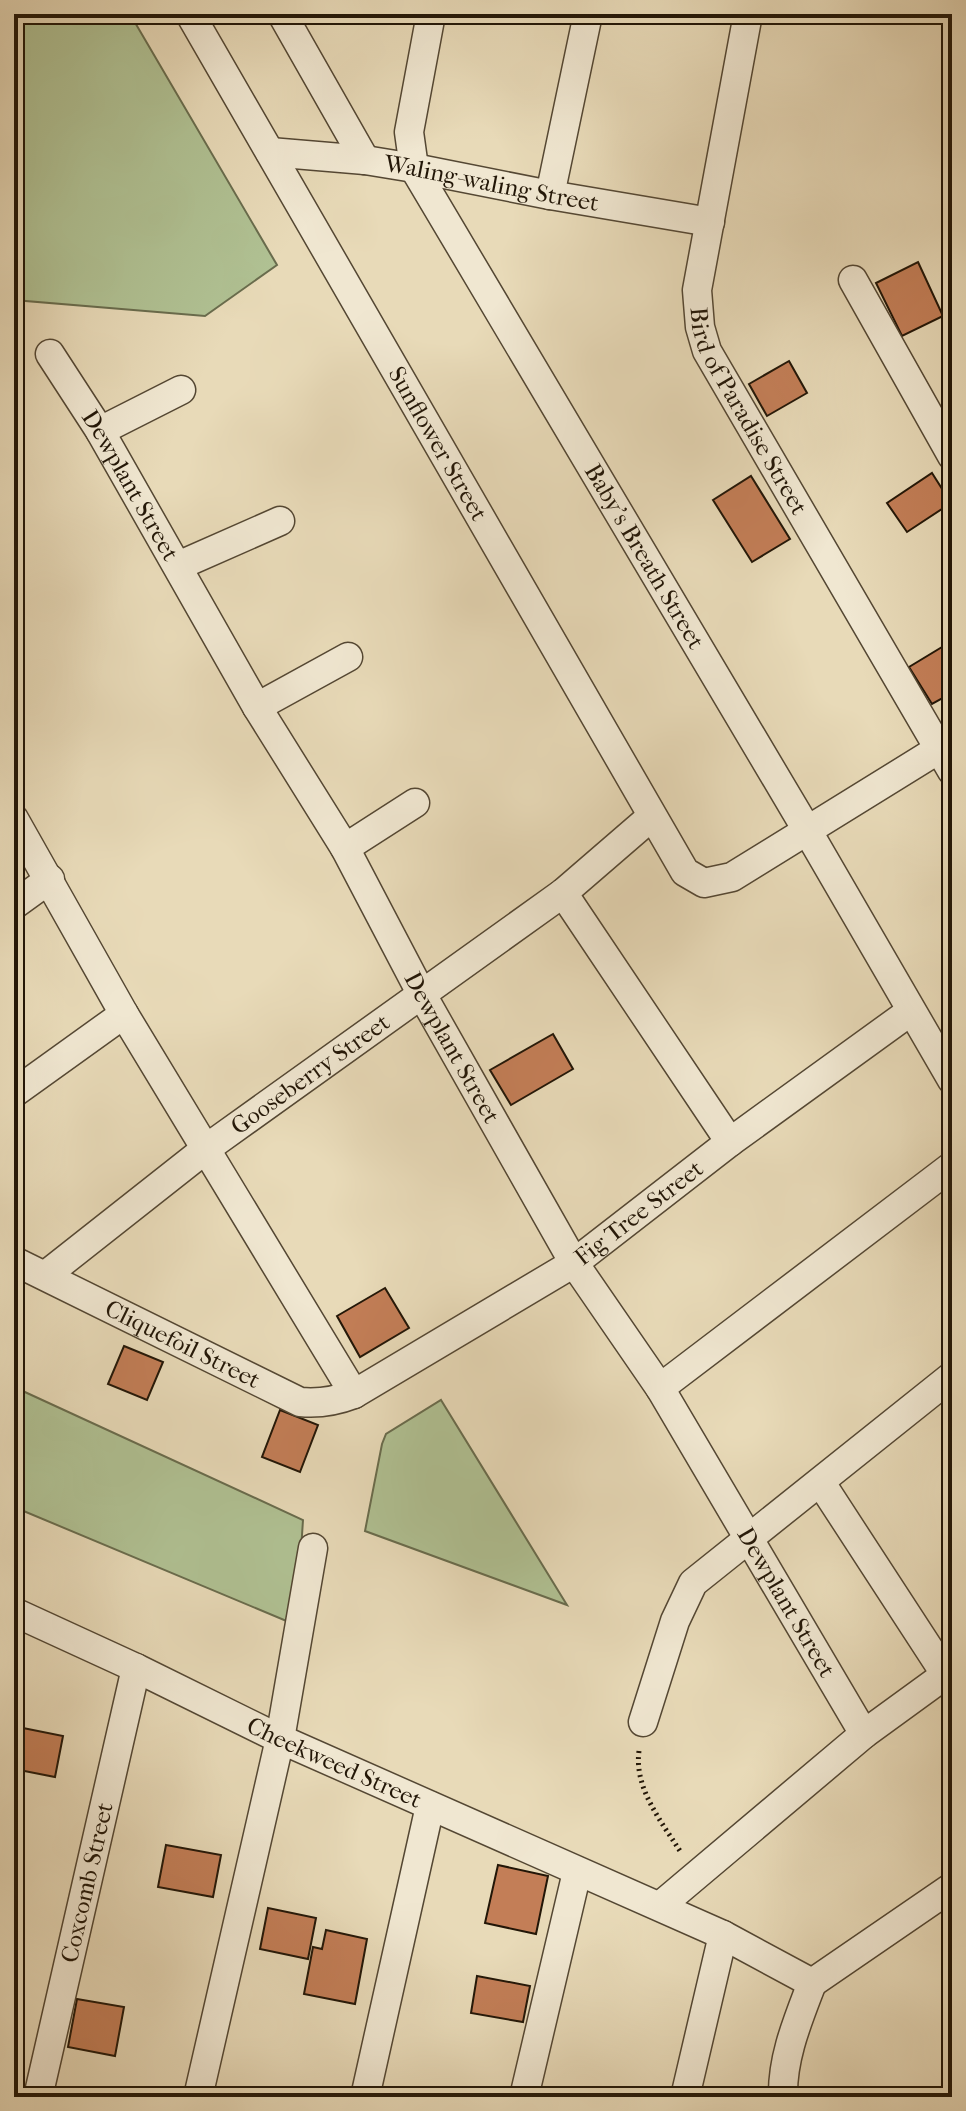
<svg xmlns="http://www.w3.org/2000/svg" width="966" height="2111" viewBox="0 0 966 2111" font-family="'IM FELL French Canon',serif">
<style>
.green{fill:#b0c193;stroke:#696c4d;stroke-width:2}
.building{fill:#c37e57;stroke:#221607;stroke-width:2}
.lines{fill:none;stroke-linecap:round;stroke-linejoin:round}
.street-casing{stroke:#544733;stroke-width:31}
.path{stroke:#221607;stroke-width:5;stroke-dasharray:2 4;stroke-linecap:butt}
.street{stroke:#f0e7d1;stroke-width:28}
.labels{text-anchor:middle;stroke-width:6;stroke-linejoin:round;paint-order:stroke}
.street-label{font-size:24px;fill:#221607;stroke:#f0e7d1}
</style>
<rect width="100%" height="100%" fill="#e8dab8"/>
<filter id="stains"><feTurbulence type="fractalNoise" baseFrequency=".0025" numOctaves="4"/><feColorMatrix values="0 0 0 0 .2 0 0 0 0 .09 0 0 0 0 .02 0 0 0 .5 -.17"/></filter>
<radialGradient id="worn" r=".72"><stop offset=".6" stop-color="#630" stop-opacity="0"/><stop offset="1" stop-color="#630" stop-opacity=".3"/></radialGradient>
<g class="green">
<polygon points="14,14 130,14 277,265 205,316 14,300"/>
<polygon points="14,1387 303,1520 296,1625 14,1507"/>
<polygon points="441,1400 567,1605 365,1531 382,1444 386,1434"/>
</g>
<g class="building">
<polygon points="918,262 943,316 902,336 876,283"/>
<polygon points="789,361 807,393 767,416 749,384"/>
<polygon points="932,473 951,503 907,532 887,503"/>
<polygon points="751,476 790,539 752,562 713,500"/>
<polygon points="952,641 952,693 932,704 909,667"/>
<polygon points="553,1034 573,1069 511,1105 490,1070"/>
<polygon points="385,1288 409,1328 360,1357 337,1316"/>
<polygon points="124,1346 163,1362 147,1400 108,1384"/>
<polygon points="280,1410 318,1425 300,1472 262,1457"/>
<polygon points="18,1727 63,1736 55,1777 14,1769"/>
<polygon points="166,1845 221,1855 213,1897 158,1887"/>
<polygon points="498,1865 548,1876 536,1934 485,1923"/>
<polygon points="268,1908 316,1918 308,1959 260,1949"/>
<polygon points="326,1930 367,1939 355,2004 304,1994 313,1947 322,1949"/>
<polygon points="477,1976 530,1986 523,2022 471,2013"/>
<polygon points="77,1999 124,2007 115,2056 68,2047"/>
</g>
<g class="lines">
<defs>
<g id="street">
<path id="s1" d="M190 14 685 872 704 883 732 877 952 741"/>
<polyline points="282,14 365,160"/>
<path id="s2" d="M431 14 409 132 414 168 807 830 952 1080"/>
<path id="s3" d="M748 14 697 290 700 327 707 351 952 771"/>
<path id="s4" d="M270 152 365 160 414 168 550 195 710 222"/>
<polyline points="550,195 588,14"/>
<polyline points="853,280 952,456"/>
<path id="s5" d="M50 354 100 431 257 707 345 848 421 993 574 1263 660 1388 864 1734"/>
<polyline points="100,431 181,390"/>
<polyline points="178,566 280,521"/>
<polyline points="257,707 348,657"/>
<polyline points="14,819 124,1014 354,1394"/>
<polyline points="345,848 415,803"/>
<polyline points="563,893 730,1142"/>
<polyline points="14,905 50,879"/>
<polyline points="14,1093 124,1014"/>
<path id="s6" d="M14 1261 300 1402C320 1404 336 1401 354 1394L574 1263 730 1142 911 1011"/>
<path id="s7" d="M46 1275 207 1148 563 893 651 817"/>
<polyline points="660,1388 952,1166"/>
<polyline points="821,1483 946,1675"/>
<path id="s8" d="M14 1612 136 1668 280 1739 723 1935 812 1983 952 1887"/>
<polyline points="643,1722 675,1621 693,1583 952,1376"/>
<polyline points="660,1906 864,1734 952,1670"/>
<path id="s9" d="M38 2097 136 1668"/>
<polyline points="198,2097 280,1739 313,1548"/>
<polyline points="365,2097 430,1806"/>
<polyline points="524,2097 577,1872"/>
<polyline points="685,2097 723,1935"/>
<path d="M783 2097C782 2057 798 2020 812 1983"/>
</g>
</defs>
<use href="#street" class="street-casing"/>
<path class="path" d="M639 1751C634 1788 661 1821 680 1851"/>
<use href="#street" class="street"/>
</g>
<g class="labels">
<g class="street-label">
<text dy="8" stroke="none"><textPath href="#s4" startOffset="224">Waling-waling Street</textPath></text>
<text dy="8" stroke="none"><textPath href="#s3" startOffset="414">Bird of Paradise Street</textPath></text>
<text dy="8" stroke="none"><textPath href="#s1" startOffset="496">Sunflower Street</textPath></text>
<text dy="8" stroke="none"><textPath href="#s5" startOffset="154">Dewplant Street</textPath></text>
<text dy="8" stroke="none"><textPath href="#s2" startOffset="608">Baby's Breath Street</textPath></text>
<text dy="8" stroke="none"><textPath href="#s5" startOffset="802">Dewplant Street</textPath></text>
<text dy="8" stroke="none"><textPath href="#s7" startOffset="332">Gooseberry Street</textPath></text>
<text dy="8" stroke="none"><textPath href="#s6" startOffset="712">Fig Tree Street</textPath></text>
<text dy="8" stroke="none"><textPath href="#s6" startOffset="188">Cliquefoil Street</textPath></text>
<text dy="8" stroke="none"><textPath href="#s5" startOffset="1450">Dewplant Street</textPath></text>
<text dy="8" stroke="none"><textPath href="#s8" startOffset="354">Cheekweed Street</textPath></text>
<text dy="8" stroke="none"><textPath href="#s9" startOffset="220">Coxcomb Street</textPath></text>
</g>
</g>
<rect width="966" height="2111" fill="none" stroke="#e8dab8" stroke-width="48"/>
<rect x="16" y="16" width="934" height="2079" fill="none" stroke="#221607" stroke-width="4"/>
<rect x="24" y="24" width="918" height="2063" fill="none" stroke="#221607" stroke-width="2"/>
<rect width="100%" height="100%" filter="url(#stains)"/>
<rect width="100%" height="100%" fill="url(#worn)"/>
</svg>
